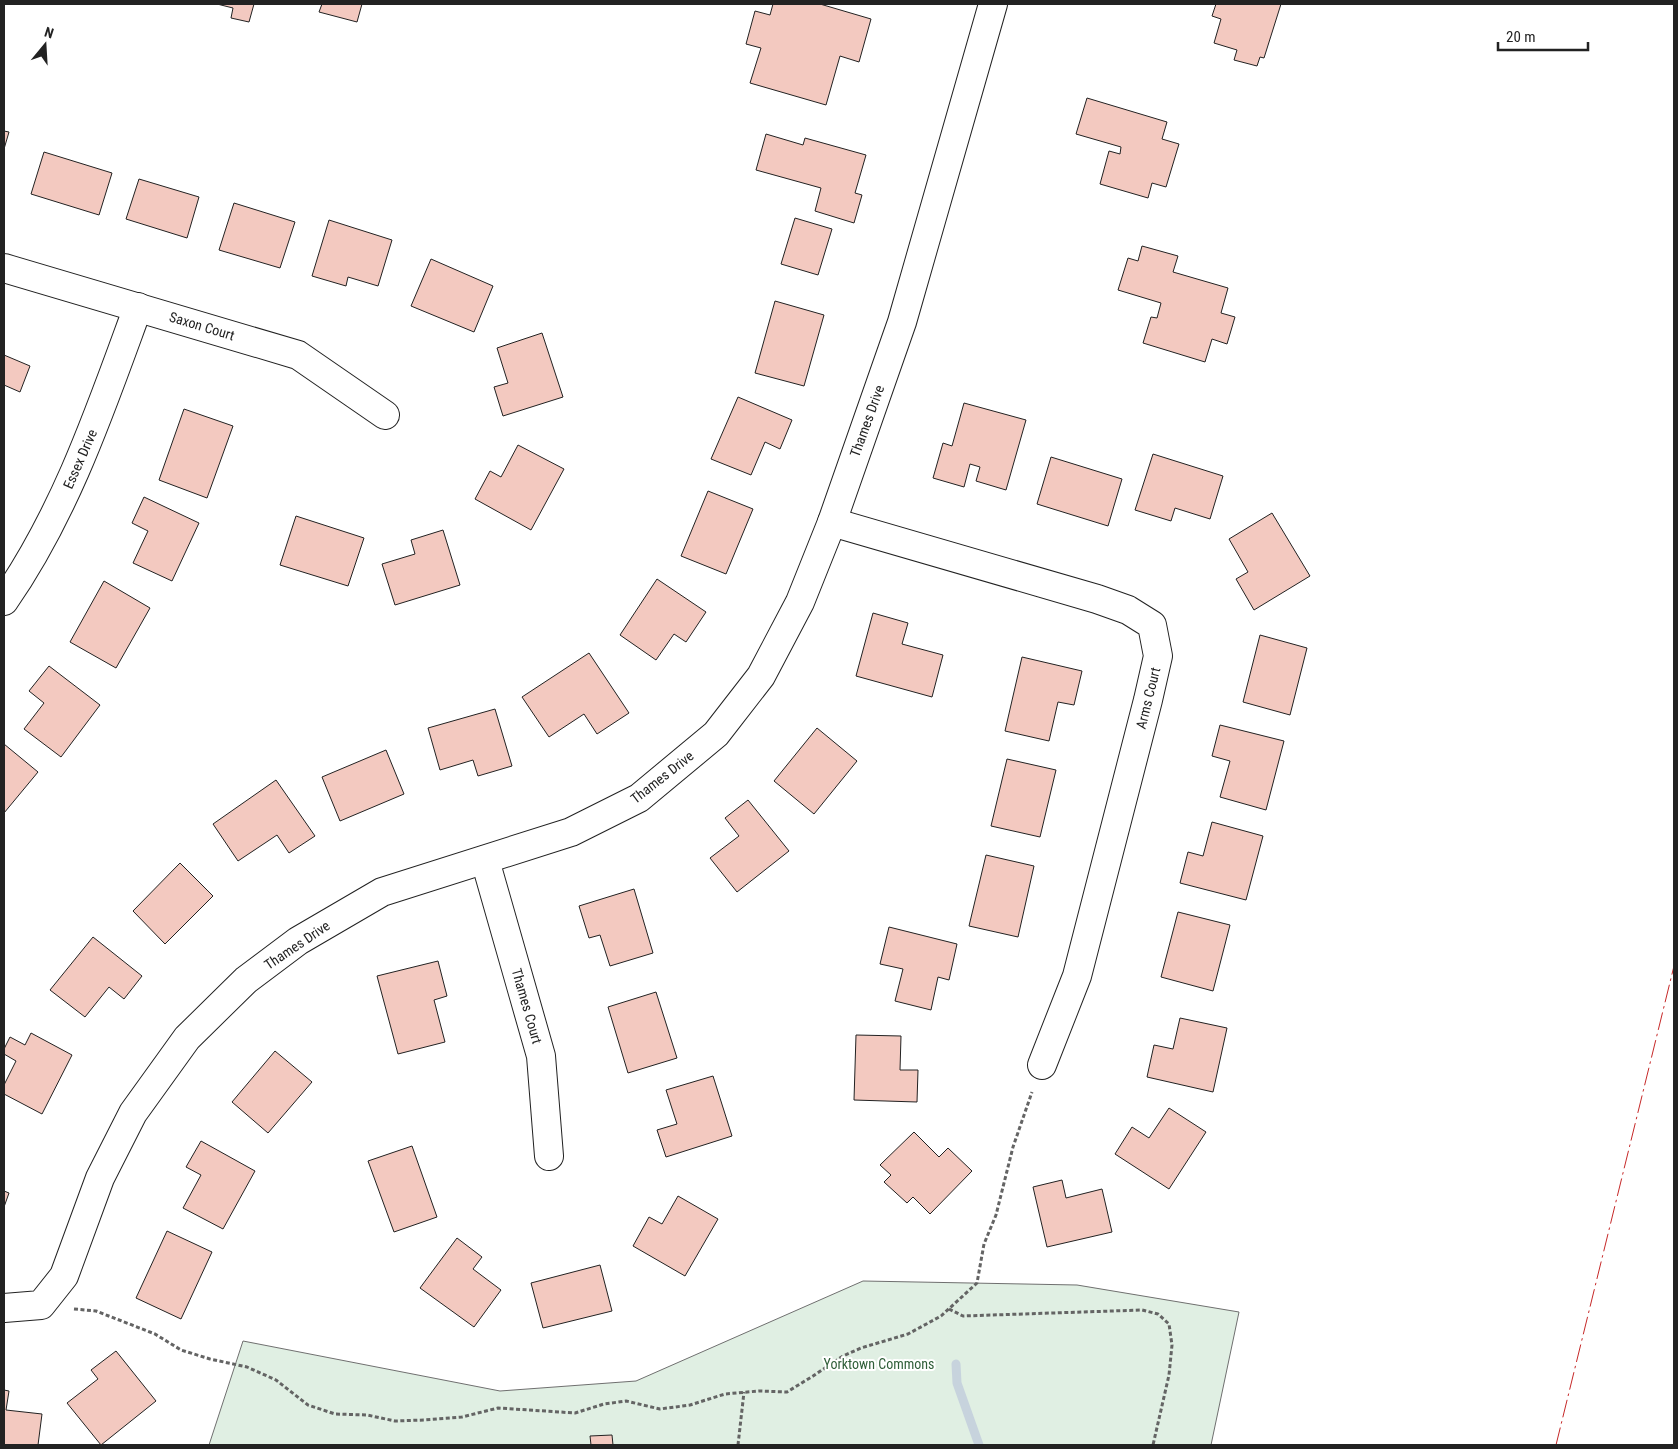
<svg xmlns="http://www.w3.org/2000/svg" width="1678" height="1449" viewBox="0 0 1678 1449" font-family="'Roboto Condensed',sans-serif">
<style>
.green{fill:#e0efe3;stroke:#6f6f6f}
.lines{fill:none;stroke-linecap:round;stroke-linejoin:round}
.stream{stroke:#c7d3dd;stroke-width:9}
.building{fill:#f3c9c0;stroke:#222}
.minor-casing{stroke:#222;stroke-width:30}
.path{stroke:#646464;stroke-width:3;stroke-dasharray:4 2.5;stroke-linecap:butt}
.minor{stroke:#fff;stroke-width:28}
.power{stroke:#c62828;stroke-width:1;stroke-dasharray:18 4 2.5 4;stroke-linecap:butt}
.labels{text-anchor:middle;stroke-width:4;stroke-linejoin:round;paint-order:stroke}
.street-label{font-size:14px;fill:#222;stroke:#fff}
.park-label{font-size:14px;fill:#2f5e38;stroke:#fff}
</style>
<rect width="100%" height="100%" fill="#fff"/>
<polygon class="green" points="863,1281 1077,1285 1239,1312 1211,1445 209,1445 243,1341 500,1391 636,1381"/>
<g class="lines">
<polyline class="stream" points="956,1364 957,1383 979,1445"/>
</g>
<g class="building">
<polygon points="217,4 254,4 249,22 231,18 233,8"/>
<polygon points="322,4 362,4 357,22 319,12"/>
<polygon points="773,4 820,4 871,19 859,62 840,56 826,105 750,83 761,48 746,44 755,11 770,15"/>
<polygon points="1216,4 1281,4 1264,58 1260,57 1257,66 1234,60 1237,50 1214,43 1221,19 1212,16"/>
<polygon points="1087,98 1167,122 1162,139 1179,144 1166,187 1152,183 1148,198 1100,184 1109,151 1120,154 1121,147 1076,134"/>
<polygon points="4,131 9,132 4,149"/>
<polygon points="766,134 803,145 805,138 866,155 855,193 862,195 854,223 815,211 821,188 756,170"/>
<polygon points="44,152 112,173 99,215 31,194"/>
<polygon points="139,179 199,197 187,238 126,219"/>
<polygon points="234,203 295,222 280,268 219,250"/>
<polygon points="795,218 832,229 818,275 781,264"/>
<polygon points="329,220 392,240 378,286 348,277 346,286 312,276"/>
<polygon points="1142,246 1178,256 1173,272 1228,288 1221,313 1235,317 1227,344 1212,339 1205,362 1143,343 1151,317 1157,318 1161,303 1118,290 1128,258 1138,261"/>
<polygon points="431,259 493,286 474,332 411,306"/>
<polygon points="775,301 824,315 804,386 755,373"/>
<polygon points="542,333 563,397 503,416 494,387 508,383 497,348"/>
<polygon points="4,355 30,366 20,392 4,385"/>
<polygon points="738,397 792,420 780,449 765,442 751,475 711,459"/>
<polygon points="964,403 1026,420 1006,490 976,481 980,467 970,464 964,487 933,478 943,443 952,446"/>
<polygon points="184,409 233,426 207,498 159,480"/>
<polygon points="518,445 564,469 531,530 475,499 490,471 501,477"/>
<polygon points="1153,454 1223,476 1210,519 1175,508 1171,521 1135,510"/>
<polygon points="1051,457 1122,479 1108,526 1037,504"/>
<polygon points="708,491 753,509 726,574 681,556"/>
<polygon points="144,497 199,523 172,581 133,563 148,531 132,523"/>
<polygon points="1272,513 1310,576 1254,610 1236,579 1248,572 1229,539"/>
<polygon points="296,516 364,538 348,586 280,565"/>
<polygon points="443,530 460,585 395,605 382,564 415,554 411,540"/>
<polygon points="657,579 706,612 686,642 674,634 656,660 620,635"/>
<polygon points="104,581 150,608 116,668 70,642"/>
<polygon points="873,613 908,623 902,644 943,655 932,697 856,676"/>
<polygon points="1260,635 1307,648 1290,715 1243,702"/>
<polygon points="589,653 629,713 597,734 584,714 549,737 522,697"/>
<polygon points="1022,657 1082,671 1074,705 1058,702 1049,741 1005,731"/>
<polygon points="49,666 100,705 61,757 24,729 44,703 29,691"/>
<polygon points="495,709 512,766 478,776 473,760 440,770 428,728"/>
<polygon points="1220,725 1284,741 1266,810 1220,797 1230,761 1212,756"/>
<polygon points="817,728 857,761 814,814 774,781"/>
<polygon points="4,744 38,772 4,813"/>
<polygon points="386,750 404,794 340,821 322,777"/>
<polygon points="1007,759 1056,770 1040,837 991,826"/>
<polygon points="276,780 315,836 289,853 277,835 238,861 213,824"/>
<polygon points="748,800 789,851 737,892 710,858 739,836 725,818"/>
<polygon points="1212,822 1263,836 1246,900 1180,883 1188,852 1203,856"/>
<polygon points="986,855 1034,866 1018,937 969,926"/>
<polygon points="180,863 213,896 165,944 133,911"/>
<polygon points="634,889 653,953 610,966 600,935 589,938 579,906"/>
<polygon points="1178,912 1230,925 1213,991 1161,977"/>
<polygon points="889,927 957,944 949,980 938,977 931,1010 895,1001 903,969 880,964"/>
<polygon points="93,937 142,976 124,999 109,987 85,1017 50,990"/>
<polygon points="438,961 447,996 434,1000 445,1042 398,1054 377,976"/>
<polygon points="656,992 677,1058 628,1073 608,1007"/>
<polygon points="1180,1018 1227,1028 1213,1092 1147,1077 1154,1045 1173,1049"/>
<polygon points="31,1033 72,1055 42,1114 4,1094 4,1085 16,1061 4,1054 4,1049 10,1037 25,1045"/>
<polygon points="856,1035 901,1036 900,1070 918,1070 917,1102 854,1100"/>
<polygon points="275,1051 312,1082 268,1133 232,1102"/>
<polygon points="713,1076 732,1136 666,1157 657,1130 677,1124 666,1090"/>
<polygon points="1169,1108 1206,1132 1169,1189 1115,1154 1132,1127 1149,1138"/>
<polygon points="914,1132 939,1157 948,1148 972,1171 930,1214 913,1197 907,1203 884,1182 891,1175 880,1165"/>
<polygon points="201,1141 255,1171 223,1229 183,1208 201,1175 186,1167"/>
<polygon points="412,1146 437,1217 394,1232 368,1161"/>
<polygon points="1062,1180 1066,1198 1102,1189 1112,1232 1047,1247 1033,1187"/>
<polygon points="4,1191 9,1193 4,1207"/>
<polygon points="678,1196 718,1219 685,1276 633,1246 649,1217 662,1224"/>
<polygon points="167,1231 212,1252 181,1319 136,1298"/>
<polygon points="457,1238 482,1257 473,1269 501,1290 474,1327 420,1288"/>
<polygon points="600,1265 612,1311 543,1328 531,1283"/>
<polygon points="116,1351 156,1401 101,1445 67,1403 98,1379 91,1370"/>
<polygon points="4,1390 9,1391 6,1410 42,1414 38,1445 4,1445"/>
<polygon points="612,1435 613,1445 591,1445 590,1436"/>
</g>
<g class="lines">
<defs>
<g id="minor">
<polyline points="4,268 298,355 385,415"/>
<polyline points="832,522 1097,599 1128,610 1152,625 1158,656 1148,700 1077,976 1042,1065"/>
<path d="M4 601C66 512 101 408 138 307"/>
<polyline points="485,860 541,1056 549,1156"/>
<polyline points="4,1308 41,1305 64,1276 100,1178 133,1113 187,1038 246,980 298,941 382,892 571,832 639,798 716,734 761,676 800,602 832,522 902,322 993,4"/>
</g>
</defs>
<use href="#minor" class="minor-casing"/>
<g class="path">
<polyline points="74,1309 96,1311 155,1334 181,1350 210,1359 247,1367 276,1380 308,1405 335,1414 367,1415 395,1421 424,1420 462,1417 498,1408 575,1413 604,1404 626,1401 660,1409 690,1405 725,1394 759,1391 787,1392 813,1376 843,1356 861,1348 908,1334 941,1316 977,1283 984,1244 996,1215 1013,1147 1032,1092"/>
<polyline points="949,1309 963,1316 1142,1310 1158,1314 1169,1324 1172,1345 1169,1375 1153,1445"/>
<polyline points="738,1445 744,1392"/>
</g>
<use href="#minor" class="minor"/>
<polyline class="power" points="1556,1445 1674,966"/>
</g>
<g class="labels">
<g class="street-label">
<text transform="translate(202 326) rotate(17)" y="5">Saxon Court</text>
<text transform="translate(867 421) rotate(-70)" y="5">Thames Drive</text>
<text transform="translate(80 459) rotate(-66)" y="5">Essex Drive</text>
<text transform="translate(1148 698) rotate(-76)" y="5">Arms Court</text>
<text transform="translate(662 777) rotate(-38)" y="5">Thames Drive</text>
<text transform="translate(297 945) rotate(-34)" y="5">Thames Drive</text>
<text transform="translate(527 1006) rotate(74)" y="5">Thames Court</text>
</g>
<g class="park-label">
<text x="879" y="1369">Yorktown Commons</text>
</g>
</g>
<rect width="1678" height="1449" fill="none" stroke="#222222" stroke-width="10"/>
<g transform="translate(45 45) rotate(18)" stroke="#ffffff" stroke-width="4" paint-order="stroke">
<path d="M0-4L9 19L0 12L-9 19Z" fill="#222222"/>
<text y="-8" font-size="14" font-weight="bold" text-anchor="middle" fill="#222222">N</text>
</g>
<path d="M1498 42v8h90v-8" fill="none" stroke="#222222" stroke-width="2.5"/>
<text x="1506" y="42" font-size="15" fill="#222222" stroke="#ffffff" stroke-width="4" paint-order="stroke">20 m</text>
</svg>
